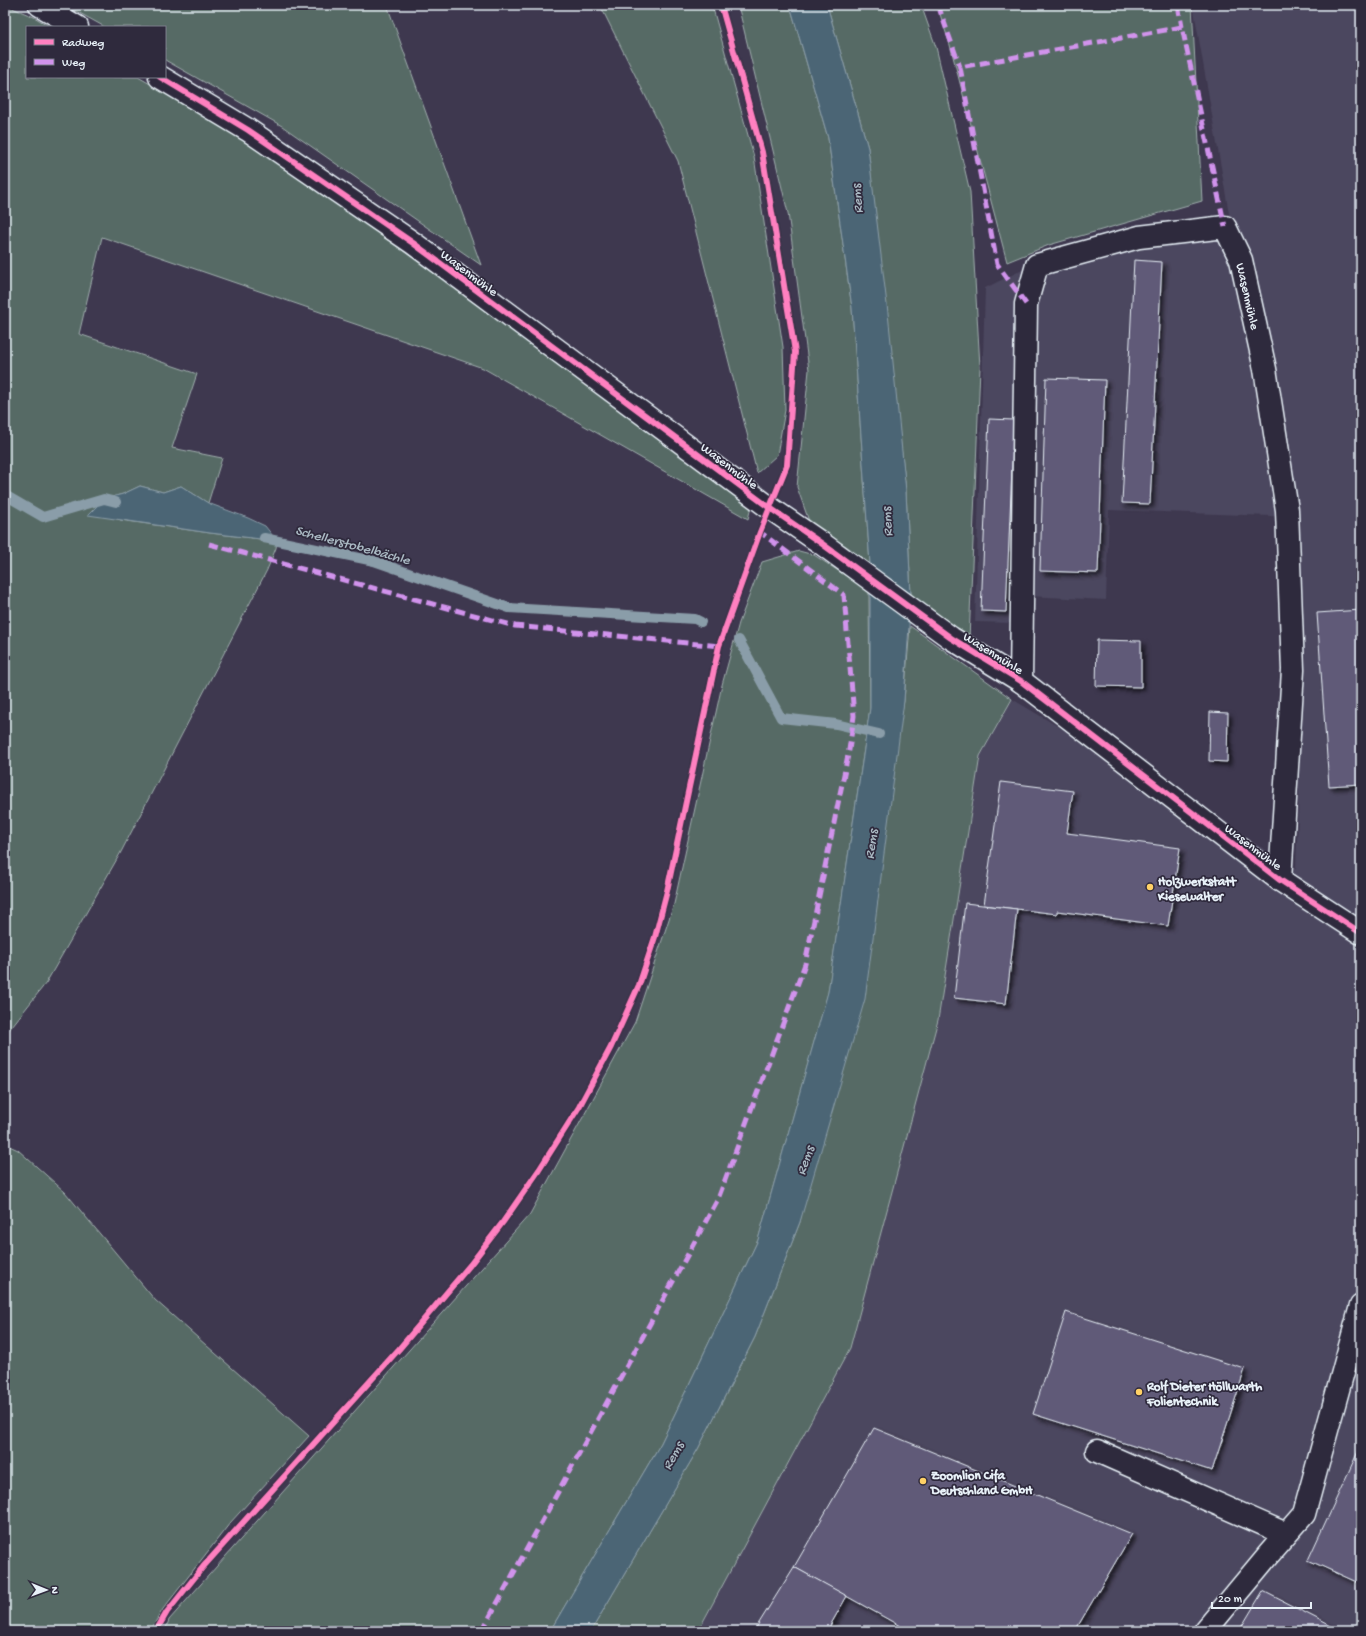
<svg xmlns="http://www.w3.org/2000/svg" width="1366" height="1636" viewBox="0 0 1366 1636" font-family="'Gochi Hand',sans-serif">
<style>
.built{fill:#4b465e}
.green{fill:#576b65;stroke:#a0aeae}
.water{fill:#4c6574;stroke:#8a9da9}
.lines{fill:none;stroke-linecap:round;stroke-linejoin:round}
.stream{stroke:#8a9da9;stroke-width:10}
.building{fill:#615a78;stroke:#e8f1f8;filter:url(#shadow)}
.minor-casing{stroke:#e8f1f8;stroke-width:25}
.minor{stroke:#2f2a3d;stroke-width:22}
.quiet{stroke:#d193ec;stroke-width:5;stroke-dasharray:10 5;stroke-linecap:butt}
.cycleway-casing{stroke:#2f2a3d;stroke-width:8}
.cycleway{stroke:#ff80c0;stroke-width:6}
.poi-dot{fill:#ffd166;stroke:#2f2a3d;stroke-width:1.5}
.labels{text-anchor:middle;stroke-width:3.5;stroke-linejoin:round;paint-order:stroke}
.street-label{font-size:13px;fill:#e8f1f8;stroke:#2f2a3d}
.poi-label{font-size:13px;font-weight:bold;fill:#e8f1f8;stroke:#2f2a3d;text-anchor:start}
.water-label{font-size:14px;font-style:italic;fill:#aab9c3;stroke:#2f2a3d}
</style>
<defs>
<filter id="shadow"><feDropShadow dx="3.5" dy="3.5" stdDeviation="2" flood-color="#0009"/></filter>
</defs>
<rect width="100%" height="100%" fill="#3e384f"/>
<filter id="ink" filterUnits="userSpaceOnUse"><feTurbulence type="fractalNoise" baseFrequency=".025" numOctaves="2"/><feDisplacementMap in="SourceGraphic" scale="8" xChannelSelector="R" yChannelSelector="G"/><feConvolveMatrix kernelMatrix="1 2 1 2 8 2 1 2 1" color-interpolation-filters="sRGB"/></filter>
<g filter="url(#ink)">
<polygon class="built" points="1193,5 1361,5 1361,1631 698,1631 706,1617 938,1020 980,756 1012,699 1296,868 1303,680 1294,517 1109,510 1106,600 1028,596 1013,623 975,622 985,288 1053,255 1233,237"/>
<g class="green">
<polygon points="5,5 34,17 51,27 27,27 27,77 138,77 240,135 489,312 751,507 748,519 483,368 102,237 79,334 197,374 172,448 222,458 208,503 181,486 163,492 140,486 123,494 104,499 120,520 210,533 277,541 276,548 267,570 121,852 46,983 5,1035"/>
<polygon points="65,5 387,5 481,265 282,126 165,60 165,27 105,27"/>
<polygon points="600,5 712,5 754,157 783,347 785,410 777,455 757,473 678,161"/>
<polygon points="738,5 790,5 828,138 852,308 870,564 846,546 810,524 797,487 809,370 788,213"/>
<polygon points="827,5 921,5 936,47 970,192 980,367 969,640 911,596 906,491 868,148"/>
<polygon points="937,5 1192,5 1202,201 1049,245 1007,262 950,45"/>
<polygon points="799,551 814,555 869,591 870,708 828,993 758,1240 661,1443 550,1631 165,1631 169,1620 530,1214 635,1022 674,904 722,685 739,623 762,562"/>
<polygon points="910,626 1012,699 980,756 938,1020 850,1348 698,1631 591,1631 698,1449 755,1337 800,1222 904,701"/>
<polygon points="5,1144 18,1150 65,1192 155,1300 309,1436 230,1523 163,1609 150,1631 5,1631"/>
</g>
<g class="water">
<polygon points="790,5 827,5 868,148 888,313 906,491 911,596 904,701 865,999 800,1222 755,1337 698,1449 591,1631 550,1631 661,1443 758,1240 828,992 870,708 870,564 852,308 828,138"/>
<polygon points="140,486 163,492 181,486 208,503 248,518 265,526 277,541 210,533 88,515 104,499 123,494"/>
</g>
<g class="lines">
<g class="stream">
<polyline points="5,495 43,517 104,499 116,502"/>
<polyline points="264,538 374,561 509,608 695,619 701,622"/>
<polyline points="739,640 781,718 836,724 879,734"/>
</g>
</g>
<g class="building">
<polygon points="1134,260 1162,262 1150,504 1122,503"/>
<polygon points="1046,378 1105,380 1098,573 1040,571"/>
<polygon points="989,419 1014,420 1006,612 981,611"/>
<polygon points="1361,610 1361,784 1329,786 1317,613"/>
<polygon points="1097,640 1141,641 1141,687 1096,686"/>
<polygon points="1210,712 1228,713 1227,762 1209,761"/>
<polygon points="1001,782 1073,791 1067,833 1180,848 1168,926 1057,911 1057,914 984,905"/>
<polygon points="965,903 1017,909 1006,1004 954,998"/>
<polygon points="1066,1312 1245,1369 1212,1471 1033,1414"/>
<polygon points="874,1428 1132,1534 1075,1631 909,1631 794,1567"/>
<polygon points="1361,1445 1361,1584 1308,1560"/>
<polygon points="794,1567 847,1596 827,1631 754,1631"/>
<polygon points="1263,1591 1341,1631 1239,1631"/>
</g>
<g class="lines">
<defs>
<g id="minor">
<polyline points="40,5 77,27"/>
<polyline points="160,77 248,130 413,243 770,508 821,543 951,638 1021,681 1280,880 1361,933"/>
<polyline points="1021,681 1026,304 1037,265 1139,237 1225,227 1241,260 1265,369 1287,510 1293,670 1280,880"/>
<polyline points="1097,1451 1286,1534"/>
<polyline points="1205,1631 1269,1554 1304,1514 1361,1306"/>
</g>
</defs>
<use href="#minor" class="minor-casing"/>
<use href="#minor" class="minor"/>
<g class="quiet">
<polyline points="938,5 960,67"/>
<polyline points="1178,5 1182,27"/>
<polyline points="1026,304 997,264 960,67 1182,27 1225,227"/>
<polyline points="209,544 515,626 719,646"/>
<polyline points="482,1631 718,1199 805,964 849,750 854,716 844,595 760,532"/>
</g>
<defs>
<g id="cycleway">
<polyline points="160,77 248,130 413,243 770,508 821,543 951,638 1021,681 1280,880 1361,933"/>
<polyline points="156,1631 167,1612 203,1567 399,1349 470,1265 503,1222 539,1170 579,1107 611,1047 639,985 655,937 667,891 719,646 760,532 787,465 795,352 762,152 721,5"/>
</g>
</defs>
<use href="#cycleway" class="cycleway-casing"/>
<use href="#cycleway" class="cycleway"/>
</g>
</g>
<g class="poi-dot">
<circle cx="1150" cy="887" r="4"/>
<circle cx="1139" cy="1392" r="4"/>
<circle cx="923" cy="1481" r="4"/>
</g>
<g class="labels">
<g class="street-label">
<text transform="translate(470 272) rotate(37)" y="5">Wasenmühle</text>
<text transform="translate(1249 296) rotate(77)" y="5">Wasenmühle</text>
<text transform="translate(730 465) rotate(37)" y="5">Wasenmühle</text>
<text transform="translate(994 652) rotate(32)" y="5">Wasenmühle</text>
<text transform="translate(1254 846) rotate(37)" y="5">Wasenmühle</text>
</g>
<g class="poi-label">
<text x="1158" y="885">Holzwerkstatt<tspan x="1158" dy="15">Kiesewalter</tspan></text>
<text x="1147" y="1390">Rolf Dieter Höllwarth<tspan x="1147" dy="15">Folientechnik</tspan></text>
<text x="931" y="1479">Zoomlion Cifa<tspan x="931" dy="15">Deutschland GmbH</tspan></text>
</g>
<g class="water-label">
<text transform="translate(856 199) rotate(-95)" y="5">Rems</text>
<text transform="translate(886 522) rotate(-94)" y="5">Rems</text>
<text transform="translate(353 544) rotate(15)" y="5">Schellerstobelbächle</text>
<text transform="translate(870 844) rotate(-82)" y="5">Rems</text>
<text transform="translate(804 1160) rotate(-71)" y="5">Rems</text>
<text transform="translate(672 1455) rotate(-61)" y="5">Rems</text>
</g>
</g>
<rect width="1366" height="1636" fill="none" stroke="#2f2a3d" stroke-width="20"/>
<rect x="10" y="10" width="1346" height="1616" fill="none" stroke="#e8f1f8" stroke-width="1.5" filter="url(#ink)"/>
<rect x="26" y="26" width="140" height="52" fill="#2f2a3d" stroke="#797a88"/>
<rect x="34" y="39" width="20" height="6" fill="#ff80c0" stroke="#797a88"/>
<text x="62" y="46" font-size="12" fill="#e8f1f8">Radweg</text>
<rect x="34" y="59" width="20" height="6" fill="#d193ec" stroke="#797a88"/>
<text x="62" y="66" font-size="12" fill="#e8f1f8">Weg</text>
<g transform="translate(46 1590) rotate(91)" stroke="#2f2a3d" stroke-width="3" paint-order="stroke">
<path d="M0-3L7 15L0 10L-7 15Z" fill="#e8f1f8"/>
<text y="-6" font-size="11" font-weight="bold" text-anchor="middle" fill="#e8f1f8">N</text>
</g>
<path d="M1212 1602v6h99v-6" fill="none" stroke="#e8f1f8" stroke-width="2"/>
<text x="1218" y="1602" font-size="12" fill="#e8f1f8" stroke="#2f2a3d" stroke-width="3" paint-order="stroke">20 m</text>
</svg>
